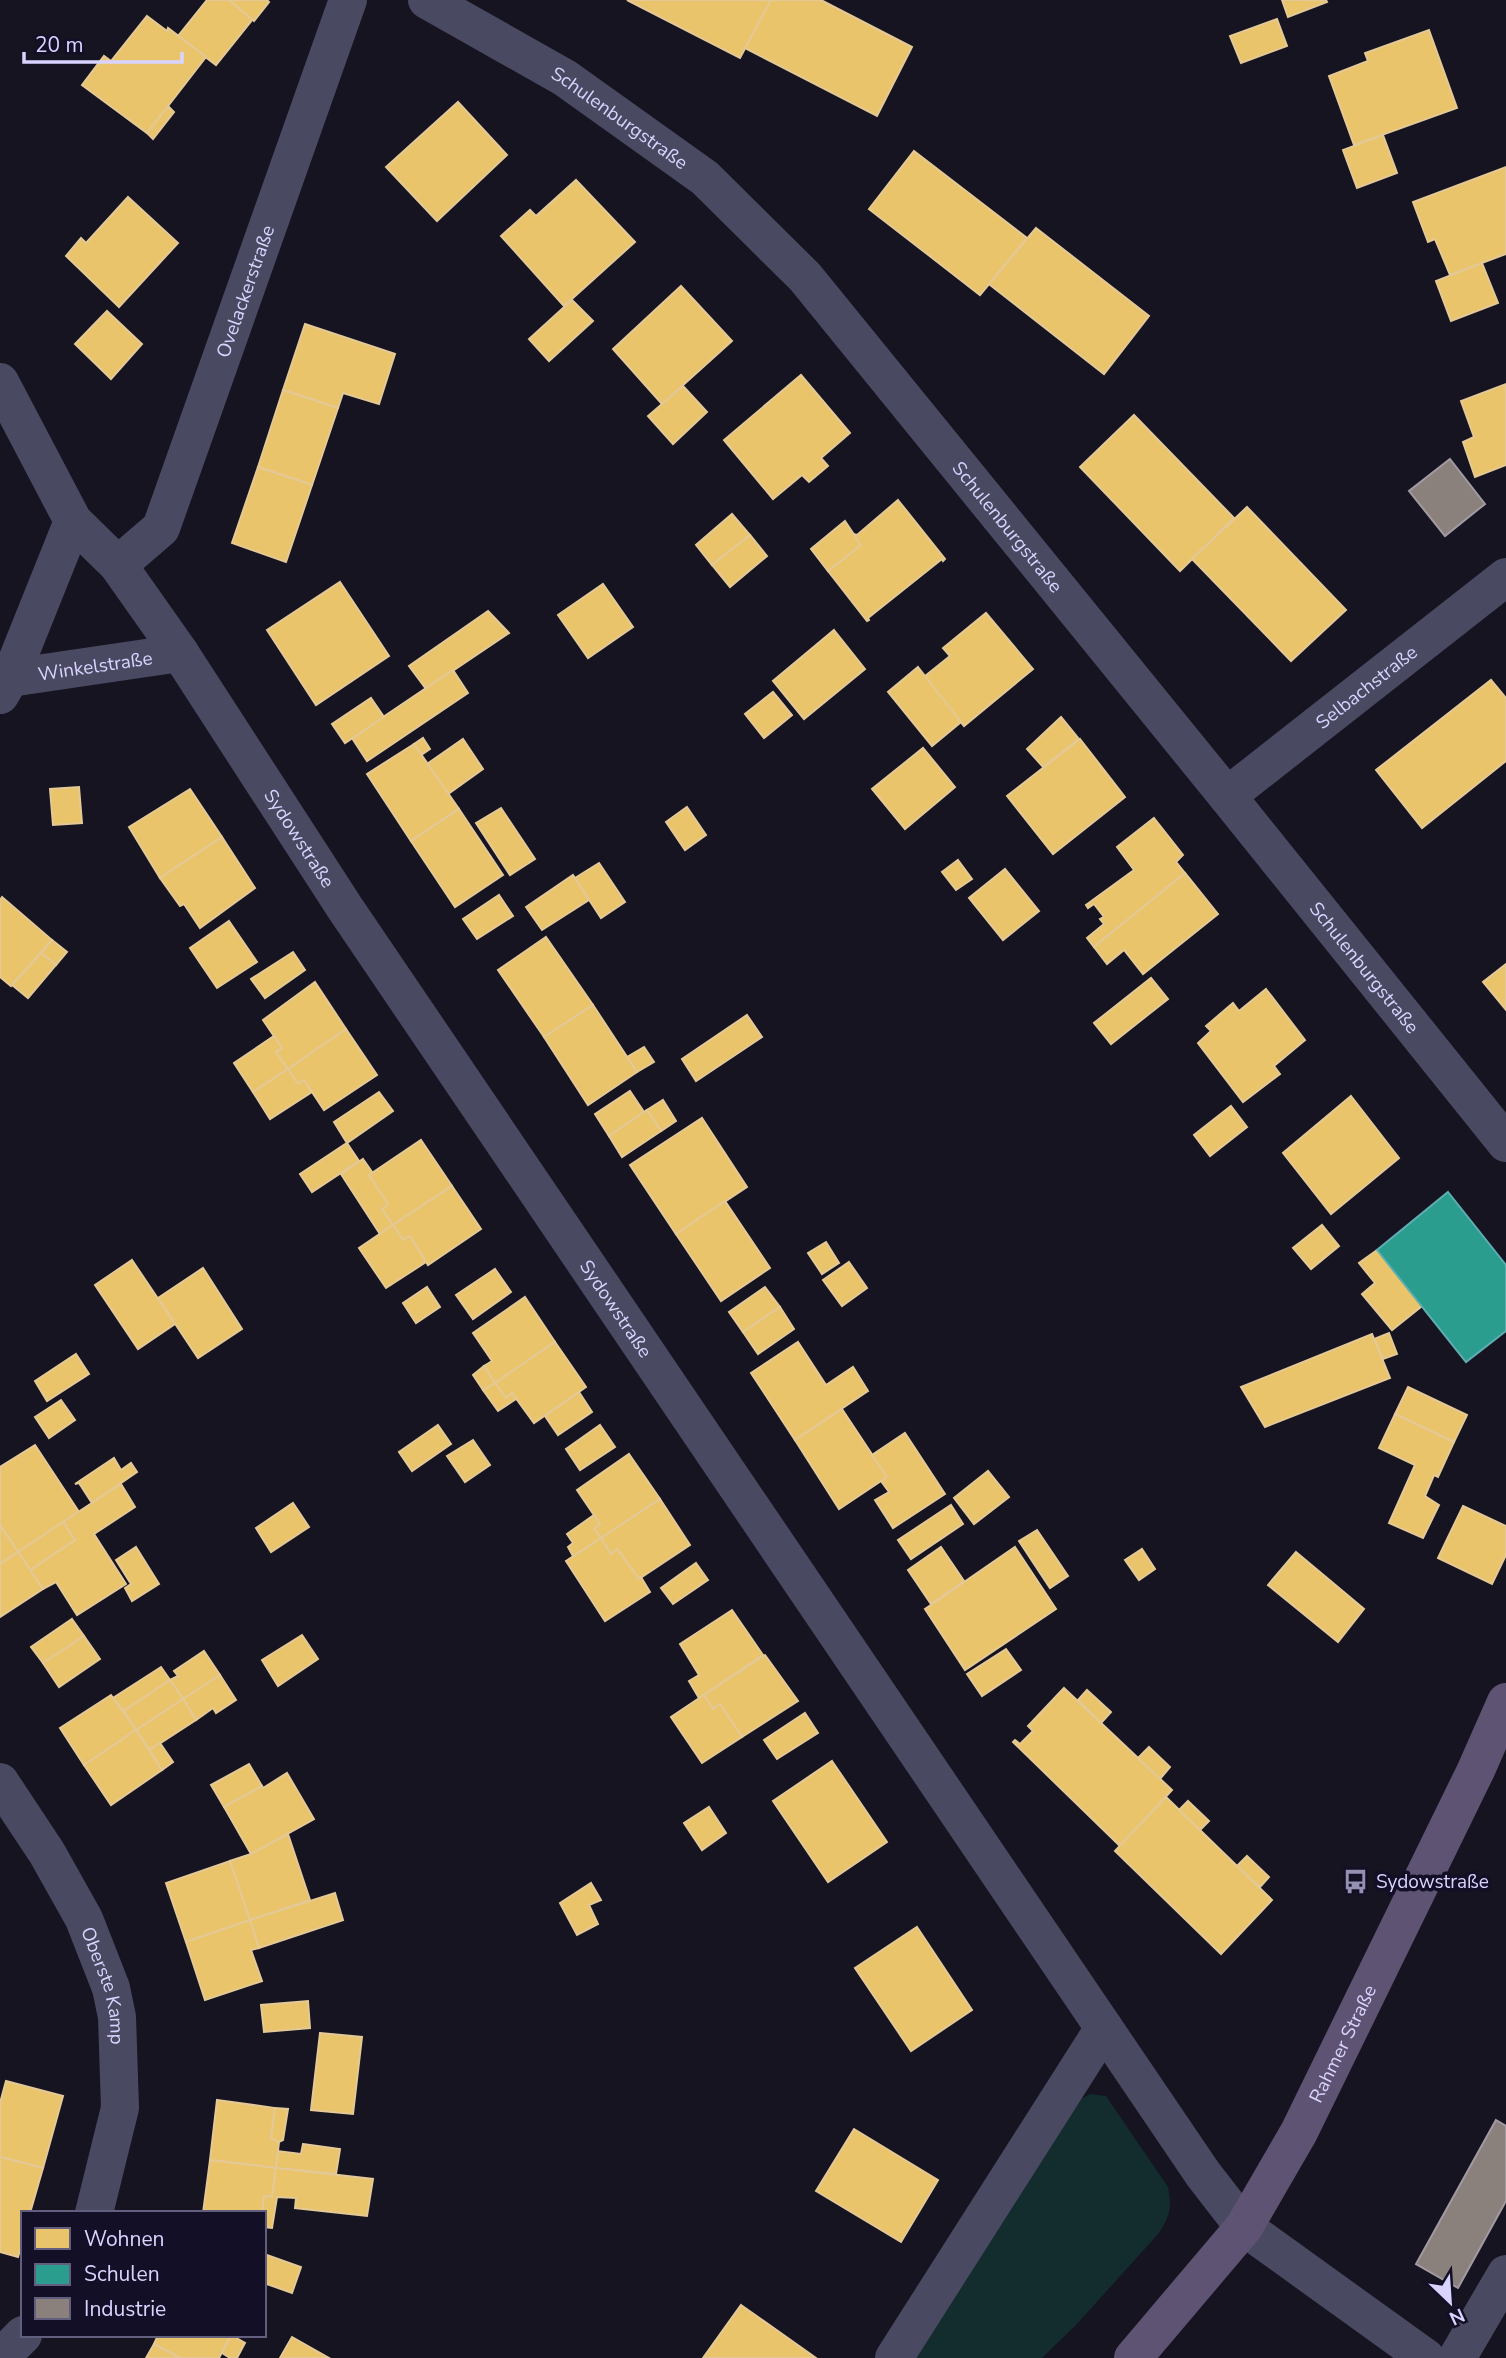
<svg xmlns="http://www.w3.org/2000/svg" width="1506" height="2358" viewBox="0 0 1506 2358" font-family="'Nunito Sans',sans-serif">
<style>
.green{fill:#132c2d}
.homes{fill:#e9c46a;stroke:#e4c997;stroke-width:2}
.schools{fill:#2a9d8f;stroke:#5eaeb1;stroke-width:2}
.industry{fill:#8a817c;stroke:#a29aa3;stroke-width:2}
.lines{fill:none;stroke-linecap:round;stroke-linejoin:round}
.minor{stroke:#4a4962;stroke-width:38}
.major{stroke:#5e5373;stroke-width:38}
.labels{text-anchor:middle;stroke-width:7;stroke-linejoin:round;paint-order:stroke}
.street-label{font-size:19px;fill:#d9d4ff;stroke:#130f26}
.poi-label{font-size:19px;fill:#d9d4ff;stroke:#130f26;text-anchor:start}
</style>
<rect width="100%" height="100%" fill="#161421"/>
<path class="green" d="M1090 2094 1106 2096 1168 2187C1172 2208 1170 2215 1159 2233L1076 2325 1042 2358H913L1063 2109Z"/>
<g class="homes">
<polygon points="207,0 229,0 253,19 216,65 178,36"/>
<polygon points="229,0 267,0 269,2 254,21"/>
<polygon points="627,0 771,0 740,58"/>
<polygon points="771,0 821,0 912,47 877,116 745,48"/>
<polygon points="1282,0 1326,0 1327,2 1288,17"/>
<polygon points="147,16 167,31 168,28 206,57 147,133 82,85 104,56 111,61"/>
<polygon points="1277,19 1287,46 1241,63 1230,36"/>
<polygon points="1429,30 1457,108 1354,145 1329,76 1368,61 1365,53"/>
<polygon points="458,102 507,155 437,221 386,167"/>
<polygon points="168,106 174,112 153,139 147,133"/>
<polygon points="1383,135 1397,173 1357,188 1343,150"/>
<polygon points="914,151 1027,238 980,295 869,209"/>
<polygon points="1506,167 1506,254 1450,275 1435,239 1428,242 1413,202"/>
<polygon points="576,180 635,242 564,306 501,236 530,210 536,216"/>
<polygon points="128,197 178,243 119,307 66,256 81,238 86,243"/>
<polygon points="1036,228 1149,316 1104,374 989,284"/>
<polygon points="1482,263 1498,303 1451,321 1436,281"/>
<polygon points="681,286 732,341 662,404 613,349"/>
<polygon points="572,300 593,321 549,361 529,339"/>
<polygon points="107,311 142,344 111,379 75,344"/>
<polygon points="305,324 395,354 379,404 343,393 338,408 283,390"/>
<polygon points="801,375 850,433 821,458 828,466 809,482 802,475 773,499 724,440"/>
<polygon points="1506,384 1506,465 1475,477 1463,442 1474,437 1461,401"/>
<polygon points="683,386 707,412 673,444 648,416"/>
<polygon points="283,390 338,408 312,485 258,467"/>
<polygon points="1134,415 1234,518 1180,571 1080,467"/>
<polygon points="258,467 312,485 286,562 232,543"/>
<polygon points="898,500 945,559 943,561 942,559 868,618 869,620 867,621 828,571 861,545 853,534 857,535"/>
<polygon points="1247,507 1346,610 1291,661 1192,559"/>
<polygon points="732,514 750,535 712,565 696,545"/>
<polygon points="845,521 861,545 828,571 811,549"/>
<polygon points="750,535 767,556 730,587 712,565"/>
<polygon points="340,582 389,656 316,705 267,630"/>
<polygon points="603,584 633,627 588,658 558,615"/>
<polygon points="488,611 509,633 426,689 409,666"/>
<polygon points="986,613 1033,669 964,726 924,677 950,656 943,648"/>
<polygon points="834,630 865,669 804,719 773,681"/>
<polygon points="918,667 961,722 932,746 888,692"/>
<polygon points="453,670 468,693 367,761 352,738"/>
<polygon points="1491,680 1506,698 1506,761 1422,828 1376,770"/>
<polygon points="773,692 792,715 764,738 745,714"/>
<polygon points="371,698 384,717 345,743 332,724"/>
<polygon points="1061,717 1079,739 1043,767 1027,749"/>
<polygon points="423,738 430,749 421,755 414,744"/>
<polygon points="463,739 483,769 448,794 427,764"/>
<polygon points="1080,739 1125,797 1053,854 1007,796"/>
<polygon points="414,744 459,809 411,841 367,774"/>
<polygon points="923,748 955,787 905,829 872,789"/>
<polygon points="79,787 82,823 53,825 50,789"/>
<polygon points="190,789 222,837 160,878 129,827"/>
<polygon points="687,807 706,835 685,850 666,822"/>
<polygon points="501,808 535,859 510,875 476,823"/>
<polygon points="459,809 503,875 455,907 411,841"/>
<polygon points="1154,818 1183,855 1176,862 1185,873 1094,947 1087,938 1104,924 1100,919 1104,917 1094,904 1088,908 1086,905 1134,870 1117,847"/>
<polygon points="222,837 255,888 200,928 184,904 180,906 160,878"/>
<polygon points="958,860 972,879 956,890 942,872"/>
<polygon points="599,863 625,902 601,918 575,878"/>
<polygon points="1005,869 1039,911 1003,940 969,898"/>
<polygon points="1185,873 1218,914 1143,974 1124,950 1107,964 1094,947"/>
<polygon points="573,875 589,900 542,930 526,907"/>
<polygon points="499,895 513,916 477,939 463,919"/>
<polygon points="2,897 52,940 11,986 0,977 0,900"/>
<polygon points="229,921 257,962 217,988 190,948"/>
<polygon points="546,937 593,1005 544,1037 498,970"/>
<polygon points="52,940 67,952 56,965 41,953"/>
<polygon points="293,952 305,970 265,998 251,979"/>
<polygon points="41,953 56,965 28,998 12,985"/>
<polygon points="1506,964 1506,1010 1483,982"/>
<polygon points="1151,978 1168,999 1111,1044 1094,1023"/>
<polygon points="315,982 346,1029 288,1069 276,1052 282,1048 263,1020"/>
<polygon points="1266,989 1305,1040 1274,1066 1280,1074 1243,1102 1198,1043 1211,1031 1206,1026 1233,1003 1239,1011"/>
<polygon points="593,1005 637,1072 588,1105 544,1037"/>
<polygon points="747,1015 762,1037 696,1081 682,1059"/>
<polygon points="346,1029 377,1075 324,1110 304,1080 298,1084 288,1069"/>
<polygon points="274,1036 282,1048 276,1052 288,1069 253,1092 234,1063"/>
<polygon points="644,1047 654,1062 637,1072 627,1057"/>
<polygon points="288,1069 298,1084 304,1080 312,1092 270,1119 253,1092"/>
<polygon points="630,1091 644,1112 609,1136 595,1114"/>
<polygon points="379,1092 393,1111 347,1143 334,1122"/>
<polygon points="1351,1096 1399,1158 1331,1214 1283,1153"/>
<polygon points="663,1100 676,1121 661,1131 647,1110"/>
<polygon points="1231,1106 1247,1127 1210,1156 1194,1135"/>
<polygon points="647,1110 661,1131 622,1157 609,1136"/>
<polygon points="702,1118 747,1187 676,1234 630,1165"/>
<polygon points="421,1140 452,1186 393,1225 382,1209 388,1204 369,1175"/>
<polygon points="347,1143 359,1161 312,1192 300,1174"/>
<polygon points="363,1159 372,1172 369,1175 388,1204 382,1209 393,1225 380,1234 341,1174"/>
<polygon points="452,1186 481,1229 428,1265 410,1236 403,1240 393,1225"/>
<polygon points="725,1201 770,1268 721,1301 676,1234"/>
<polygon points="393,1225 403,1240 410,1236 426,1262 386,1288 359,1248"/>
<polygon points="1322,1225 1339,1246 1311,1269 1293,1248"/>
<polygon points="826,1242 839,1263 822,1274 808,1253"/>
<polygon points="1377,1250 1422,1306 1392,1330 1362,1294 1375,1283 1359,1263"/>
<polygon points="132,1260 175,1324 138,1349 95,1285"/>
<polygon points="849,1262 867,1288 842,1306 823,1280"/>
<polygon points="203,1268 242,1329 198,1358 158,1298"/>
<polygon points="495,1269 511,1292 473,1319 456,1295"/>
<polygon points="427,1287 440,1307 416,1323 403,1303"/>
<polygon points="765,1287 780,1307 743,1332 729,1312"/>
<polygon points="525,1297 555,1342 495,1383 484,1366 492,1361 473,1333"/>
<polygon points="780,1307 794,1329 758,1354 743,1332"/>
<polygon points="1389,1333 1397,1354 1383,1359 1374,1339"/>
<polygon points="1372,1334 1390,1378 1265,1427 1241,1387"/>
<polygon points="555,1342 586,1387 534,1423 512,1393 506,1398 495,1383"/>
<polygon points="798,1342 826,1385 853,1367 868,1391 795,1440 751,1373"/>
<polygon points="76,1354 89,1374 47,1401 35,1381"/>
<polygon points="484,1366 495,1383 483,1390 473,1375"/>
<polygon points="495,1383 506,1398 512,1393 516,1399 498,1411 483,1390"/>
<polygon points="1408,1387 1467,1415 1454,1442 1395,1414"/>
<polygon points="579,1392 592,1412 558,1435 545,1416"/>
<polygon points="61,1400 75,1420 49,1438 35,1417"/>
<polygon points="842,1409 887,1477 839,1509 795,1440"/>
<polygon points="1395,1414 1454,1442 1438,1477 1434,1475 1425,1496 1439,1505 1423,1538 1389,1523 1415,1465 1379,1448"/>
<polygon points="438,1425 451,1444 412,1471 399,1452"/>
<polygon points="600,1425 615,1447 580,1470 566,1449"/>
<polygon points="905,1433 945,1494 893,1528 875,1500 889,1492 881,1481 887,1477 872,1455"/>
<polygon points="473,1440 490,1465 465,1482 447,1456"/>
<polygon points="35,1445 79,1512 18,1552 0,1525 0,1467"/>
<polygon points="629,1454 660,1499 601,1538 594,1529 600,1524 577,1490"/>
<polygon points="114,1458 121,1470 131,1463 137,1472 92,1503 79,1483 75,1484"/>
<polygon points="988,1471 1009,1497 974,1524 954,1498"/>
<polygon points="121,1484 135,1507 94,1534 126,1584 77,1615 56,1582 43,1589 30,1570 75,1540 63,1522"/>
<polygon points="660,1499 690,1545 639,1579 617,1549 611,1554 601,1538"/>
<polygon points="293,1503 309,1527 271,1552 256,1528"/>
<polygon points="951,1505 963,1524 911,1559 898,1540"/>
<polygon points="1463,1506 1506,1526 1506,1555 1492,1584 1438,1558"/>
<polygon points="594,1515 600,1524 594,1529 601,1538 573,1556 568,1547 573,1543 567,1534"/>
<polygon points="63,1522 75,1540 30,1570 18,1552"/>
<polygon points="0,1525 18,1552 0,1564"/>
<polygon points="1037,1530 1068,1576 1050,1588 1019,1541"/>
<polygon points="601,1538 611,1554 617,1549 639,1579 641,1577 650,1592 605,1621 566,1561"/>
<polygon points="136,1547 159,1584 132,1601 125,1588 131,1584 116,1560"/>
<polygon points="941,1547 964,1581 931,1604 908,1570"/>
<polygon points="1015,1547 1056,1609 965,1670 925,1609"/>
<polygon points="1142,1549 1155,1569 1139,1580 1125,1560"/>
<polygon points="18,1552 43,1589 0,1617 0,1564"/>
<polygon points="1296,1552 1364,1609 1338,1642 1268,1585"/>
<polygon points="696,1563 708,1580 673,1604 661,1588"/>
<polygon points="732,1610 763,1655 699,1698 689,1681 699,1675 680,1644"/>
<polygon points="72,1619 84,1636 43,1663 31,1647"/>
<polygon points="302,1635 318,1659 278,1686 262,1660"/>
<polygon points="84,1636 100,1659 59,1687 43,1663"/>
<polygon points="1006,1649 1021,1670 982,1696 967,1674"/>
<polygon points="204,1651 220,1675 183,1699 170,1680 178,1676 174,1671"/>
<polygon points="765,1655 798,1701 742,1737 720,1704 713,1709 704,1695"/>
<polygon points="161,1667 170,1680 124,1711 113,1698"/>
<polygon points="220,1675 236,1700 216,1713 213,1708 196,1720 183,1699"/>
<polygon points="170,1680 183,1699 136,1730 124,1711"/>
<polygon points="1064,1688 1172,1790 1120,1846 1013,1742 1015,1740 1020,1744 1033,1731 1028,1726"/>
<polygon points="1087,1690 1111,1712 1101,1723 1078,1700"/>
<polygon points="111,1695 136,1730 84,1765 60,1728"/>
<polygon points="704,1695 713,1709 720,1704 742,1737 702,1763 671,1717"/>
<polygon points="183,1699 196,1720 150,1750 136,1730"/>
<polygon points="805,1713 818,1733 777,1759 764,1740"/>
<polygon points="136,1730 162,1770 111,1805 84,1765"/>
<polygon points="160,1743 173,1762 162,1770 150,1750"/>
<polygon points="1149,1747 1170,1767 1160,1779 1138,1758"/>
<polygon points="832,1761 887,1842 828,1882 773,1801"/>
<polygon points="249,1764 262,1786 224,1807 211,1785"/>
<polygon points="287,1773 314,1819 251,1854 224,1807 262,1786 263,1788"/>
<polygon points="1166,1797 1272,1900 1221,1954 1115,1851"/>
<polygon points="1188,1801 1209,1821 1200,1830 1179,1810"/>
<polygon points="709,1807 726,1833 702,1850 684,1823"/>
<polygon points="288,1834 310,1900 250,1920 230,1861 251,1854"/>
<polygon points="1247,1856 1269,1877 1260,1887 1237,1866"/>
<polygon points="230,1861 250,1920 186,1942 166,1883"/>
<polygon points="591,1883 601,1900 589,1905 598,1924 577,1935 560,1903"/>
<polygon points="335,1893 343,1920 259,1948 250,1920"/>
<polygon points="250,1920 259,1948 251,1950 262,1981 205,2000 186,1942"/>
<polygon points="917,1927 972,2010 911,2051 855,1968"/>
<polygon points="308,2001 310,2028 264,2032 261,2005"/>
<polygon points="320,2033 362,2037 353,2114 311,2110"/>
<polygon points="6,2081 63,2096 43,2168 0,2157 0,2103"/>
<polygon points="217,2100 275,2108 271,2138 279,2142 276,2168 210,2160"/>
<polygon points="275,2108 288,2109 283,2140 279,2142 271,2138"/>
<polygon points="854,2129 938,2180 901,2242 816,2191"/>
<polygon points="303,2144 340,2149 336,2174 276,2168 278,2151 301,2154"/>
<polygon points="0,2157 43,2168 30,2213 23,2213 23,2240 18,2257 0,2252"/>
<polygon points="210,2160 276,2168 272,2197 264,2196 262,2213 203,2213"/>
<polygon points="276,2168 373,2179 367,2216 295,2208 296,2198 277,2197 272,2228 264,2227 264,2213 262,2213 264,2196 272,2197"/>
<polygon points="264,2254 301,2267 292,2293 264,2283"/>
<polygon points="741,2305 816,2358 703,2358"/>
<polygon points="158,2335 231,2335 219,2358 180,2358 154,2344"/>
<polygon points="231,2335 245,2343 237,2358 230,2358 222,2353"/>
<polygon points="292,2337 329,2358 280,2358"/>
<polygon points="154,2344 180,2358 146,2358"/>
</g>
<polygon class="schools" points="1448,1192 1506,1265 1506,1331 1466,1362 1377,1250"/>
<g class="industry">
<polygon points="1450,459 1485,504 1445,536 1409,491"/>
<polygon points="1496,2120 1506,2126 1506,2201 1458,2288 1416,2264"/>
</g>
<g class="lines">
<g class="minor">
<path id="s1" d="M427 0 565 78 705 178 805 277 1227 796 1506 1143"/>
<path id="s2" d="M0 382 73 521 118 565 180 653 345 908 1203 2174 1244 2227 1426 2358"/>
<path id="s3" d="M118 565 161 528 348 0"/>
<path id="s4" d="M10 678 180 653"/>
<polyline points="0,695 10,678 73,521"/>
<path id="s5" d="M1227 796 1506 577"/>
<path id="s6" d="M0 1782 47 1853 84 1919 111 1988 117 2017 120 2108 94 2213"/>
<polyline points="0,2358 23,2335"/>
<polyline points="894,2358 1104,2028"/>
<polyline points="1457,2358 1506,2274"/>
</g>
<path class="major" id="s7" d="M1133 2358 1244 2227 1299 2132 1476 1770 1506 1702"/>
</g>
<defs>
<symbol id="bus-bare" viewBox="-9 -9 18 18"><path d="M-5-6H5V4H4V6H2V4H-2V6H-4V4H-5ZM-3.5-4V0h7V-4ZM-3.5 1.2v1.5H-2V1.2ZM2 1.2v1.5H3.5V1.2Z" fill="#9591b1" stroke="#130f26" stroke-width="2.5" paint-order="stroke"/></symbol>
</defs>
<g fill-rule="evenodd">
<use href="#bus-bare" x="1338" y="1864" width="35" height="35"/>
</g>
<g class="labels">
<g class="street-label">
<text dy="7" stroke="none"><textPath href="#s1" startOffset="226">Schulenburgstraße</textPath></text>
<text dy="7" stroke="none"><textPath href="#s3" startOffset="308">Ovelackerstraße</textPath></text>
<text dy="7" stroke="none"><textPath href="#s1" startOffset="793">Schulenburgstraße</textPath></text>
<text dy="7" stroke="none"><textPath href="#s4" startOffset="86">Winkelstraße</textPath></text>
<text dy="7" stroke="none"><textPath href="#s5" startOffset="177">Selbachstraße</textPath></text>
<text dy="7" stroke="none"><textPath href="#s2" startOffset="548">Sydowstraße</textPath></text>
<text dy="7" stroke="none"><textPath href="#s1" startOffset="1360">Schulenburgstraße</textPath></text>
<text dy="7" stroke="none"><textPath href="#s2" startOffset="1115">Sydowstraße</textPath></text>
<text dy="7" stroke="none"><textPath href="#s6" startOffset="231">Oberste Kamp</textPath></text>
<text dy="7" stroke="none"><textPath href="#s7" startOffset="380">Rahmer Straße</textPath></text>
</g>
<g class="poi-label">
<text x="1376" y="1888">Sydowstraße</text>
</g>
</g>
<rect x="21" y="2211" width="245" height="126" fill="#130f26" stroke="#625e7d" stroke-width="2"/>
<rect x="35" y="2228" width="35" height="21" fill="#e9c46a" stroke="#625e7d" stroke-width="2"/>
<text x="84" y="2246" font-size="21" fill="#d9d4ff">Wohnen</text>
<rect x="35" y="2264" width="35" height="21" fill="#2a9d8f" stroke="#625e7d" stroke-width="2"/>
<text x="84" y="2281" font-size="21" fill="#d9d4ff">Schulen</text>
<rect x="35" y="2298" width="35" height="21" fill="#8a817c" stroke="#625e7d" stroke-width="2"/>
<text x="84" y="2316" font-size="21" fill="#d9d4ff">Industrie</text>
<g transform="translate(1450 2302) rotate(155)" stroke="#130f26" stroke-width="5" paint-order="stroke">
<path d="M0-5L12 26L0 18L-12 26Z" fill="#d9d4ff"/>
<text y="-10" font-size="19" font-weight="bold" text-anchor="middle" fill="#d9d4ff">N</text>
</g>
<path d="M24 52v10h158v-10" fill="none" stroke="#d9d4ff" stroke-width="3.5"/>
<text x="35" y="52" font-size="21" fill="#d9d4ff" stroke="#130f26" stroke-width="5" paint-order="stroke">20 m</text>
</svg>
